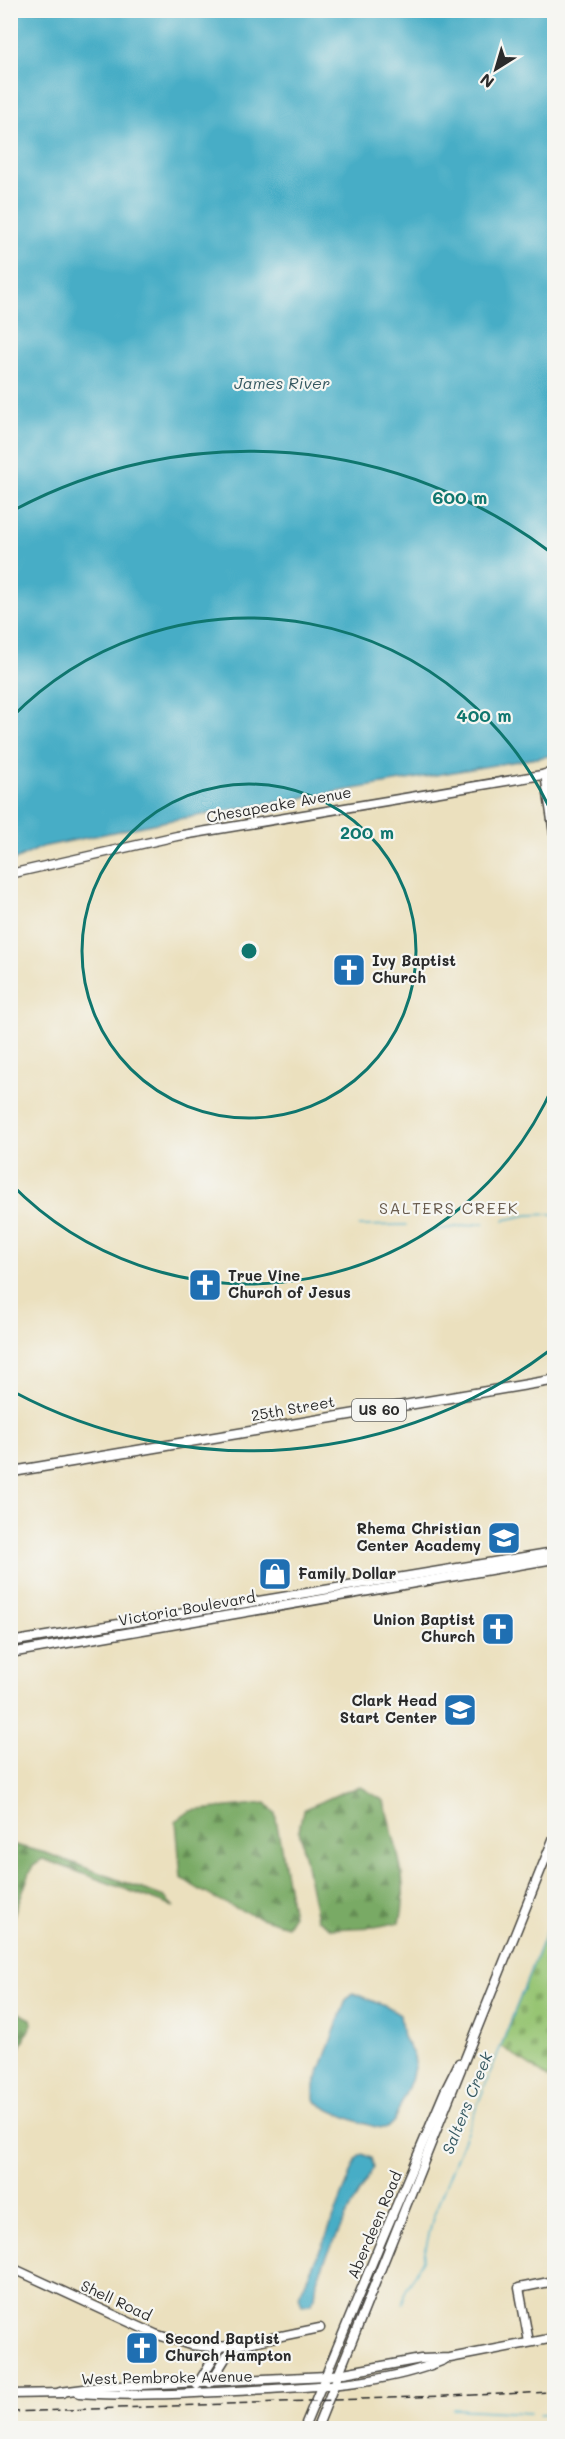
<svg xmlns="http://www.w3.org/2000/svg" width="565" height="2439" viewBox="0 0 565 2439" font-family="Mali,sans-serif">
<style>
.forest{fill:url(#forest-firs);stroke:#526a48;stroke-width:1.5}
.cemetery{fill:url(#cemetery-stones);stroke:#61784f;stroke-width:1.5}
.water{fill:#47adc6;stroke:#396c78;stroke-width:1.5}
.lines{fill:none;stroke-linecap:round;stroke-linejoin:round}
.stream{stroke:#47adc6;stroke-width:1.5}
.secondary-casing{stroke:#484641;stroke-width:11}
.primary-casing{stroke:#484641;stroke-width:12}
.secondary{stroke:#fff;stroke-width:8}
.primary{stroke:#fff;stroke-width:9}
.rail{stroke:#2b2b2b;stroke-width:1.5;stroke-dasharray:9 4.5;stroke-linecap:butt}
.ring{fill:none;stroke:#0f766e;stroke-width:3}
.labels{text-anchor:middle;stroke-width:4.5;stroke-linejoin:round;paint-order:stroke}
.shield{fill:#f6f6f2;stroke:#686867;stroke-width:1.5}
.shield-label{font-size:14px;font-weight:bold;fill:#2b2b2b}
.street-label{font-size:15px;fill:#2b2b2b;stroke:#f6f6f2}
.poi-label{font-size:15px;font-weight:bold;fill:#2b2b2b;stroke:#f6f6f2;text-anchor:start}
.water-label{font-size:16px;font-style:italic;fill:#355861;stroke:#f6f6f2}
.neighbourhood-label{font-size:16px;letter-spacing:1.5px;fill:#695c4e;stroke:#f6f6f2}
.centre{fill:#0f766e;stroke:#f6f6f2;stroke-width:3}
.ring-label{font-size:18px;text-anchor:middle;font-weight:bold;fill:#0f766e;stroke:#f6f6f2;stroke-width:4.5;stroke-linejoin:round;paint-order:stroke}
</style>
<defs>
<pattern id="forest-firs" width="22" height="20" patternUnits="userSpaceOnUse" patternTransform="scale(1.5)"><rect width="22" height="20" fill="#79aa65"/><path d="M5 1l3.5 6h-7zM16 11l3.5 6h-7z" fill="#638b53"/></pattern>
<pattern id="cemetery-stones" width="16" height="16" patternUnits="userSpaceOnUse" patternTransform="scale(1.5)"><rect width="16" height="16" fill="#97c573"/><path d="M2 7V4a2 2 0 0 1 4 0v3zM10 15v-3a2 2 0 0 1 4 0v3z" fill="#82a964"/></pattern>
</defs>
<rect width="100%" height="100%" fill="#f6f6f2"/>
<filter id="ink" filterUnits="userSpaceOnUse"><feTurbulence type="fractalNoise" baseFrequency=".0167" numOctaves="2"/><feDisplacementMap in="SourceGraphic" scale="12" xChannelSelector="R" yChannelSelector="G"/><feConvolveMatrix kernelMatrix="1 2 1 2 8 2 1 2 1" color-interpolation-filters="sRGB"/></filter>
<filter id="wash" filterUnits="userSpaceOnUse"><feTurbulence type="fractalNoise" baseFrequency=".008" numOctaves="4" result="noise"/><feDisplacementMap in="SourceGraphic" scale="24" xChannelSelector="R" yChannelSelector="G"/><feGaussianBlur stdDeviation="1.35" result="paint"/><feColorMatrix in="noise" values="0 0 0 0 0 0 0 0 0 0 0 0 0 0 0 0 0 1.4 0 .05"/><feComposite in="paint" operator="in"/></filter>
<g filter="url(#wash)">
<rect width="100%" height="100%" fill="#ebe0be"/>
<g class="forest">
<path d="M361 1787 384 1801C393 1839 411 1883 400 1922L375 1927 331 1929 317 1919 299 1830 303 1810 345 1791Z"/>
<path d="M266 1803 275 1813 293 1916 287 1926C250 1916 212 1899 181 1878L176 1821 190 1811Z"/>
<polygon points="11,1844 46,1853 164,1897 174,1907 43,1859 33,1865 11,1922"/>
<polygon points="11,2009 31,2019 32,2023 19,2050 11,2058"/>
</g>
<polygon class="cemetery" points="554,1912 554,2082 501,2046"/>
<g class="water">
<polygon points="11,10 554,11 554,755 167,821 42,847 11,862"/>
<path d="M353 1993 387 2007 400 2015 403 2037 414 2056 415 2063 411 2080 394 2121 387 2128C373 2129 323 2110 314 2099V2086L346 2000Z"/>
<polygon points="362,2154 371,2158 374,2167 351,2207 326,2258 317,2280 315,2298 310,2304 302,2305 299,2296 327,2234 357,2158"/>
</g>
<g class="lines">
<g class="stream">
<polyline points="504,1220 528,1215 554,1214"/>
<polyline points="359,1226 406,1225"/>
<polyline points="429,1231 484,1223"/>
<polyline points="403,2303 404,2294 423,2260 433,2217 554,1912"/>
<polyline points="453,2409 530,2413"/>
<polyline points="539,2414 554,2413"/>
</g>
</g>
</g>
<g filter="url(#ink)">
<g class="lines">
<defs>
<g id="secondary">
<polyline points="545,774 554,834"/>
<polyline points="10,874 177,836 554,773"/>
<polyline points="10,1642 554,1552"/>
<polyline points="10,1653 554,1559"/>
<polyline points="10,2267 155,2334 190,2345 212,2347 233,2346 320,2328"/>
<polyline points="529,2342 519,2288 554,2281"/>
<polyline points="210,2383 233,2346"/>
<polyline points="197,2385 220,2347"/>
<polyline points="60,2392 100,2387 327,2376 421,2359 450,2358 554,2338"/>
<path d="M79 2393C137 2397 196 2393 254 2390 316 2386 385 2385 444 2360"/>
<polyline points="10,2394 63,2393"/>
<polyline points="304,2428 380,2244 445,2091 459,2063"/>
<polyline points="317,2428 554,1837"/>
</g>
<polyline id="primary" points="10,1472 554,1380"/>
</defs>
<use href="#secondary" class="secondary-casing"/>
<use href="#primary" class="primary-casing"/>
<use href="#secondary" class="secondary"/>
<use href="#primary" class="primary"/>
<polyline class="rail" points="10,2412 554,2392"/>
</g>
</g>
<g class="ring">
<circle cx="249" cy="951" r="167"/>
<path d="M554 1084A333 333 0 0 1 11 1184M11 718A333 333 0 0 1 554 818"/>
<path d="M553 1348A500 500 0 0 1 14 1392M14 510A500 500 0 0 1 553 554"/>
</g>
<defs>
<symbol id="church-square" viewBox="-11 -11 22 22"><rect x="-9" y="-9" width="18" height="18" rx="4" fill="#1f6fb2" stroke="#f6f6f2"/><path d="M-1.2-6h2.4v3.5h3.3v2.4h-3.3V6h-2.4V-.1h-3.3v-2.4h3.3Z" fill="#fff"/></symbol>
<symbol id="school-square" viewBox="-11 -11 22 22"><rect x="-9" y="-9" width="18" height="18" rx="4" fill="#1f6fb2" stroke="#f6f6f2"/><path d="M0-5L7-2L0 1L-7-2ZM-4 1L0 2.5L4 1V4Q0 6-4 4Z" fill="#fff"/></symbol>
<symbol id="shop-square" viewBox="-11 -11 22 22"><rect x="-9" y="-9" width="18" height="18" rx="4" fill="#1f6fb2" stroke="#f6f6f2"/><path d="M-5-2.5h2.3a2.7 3.5 0 0 1 5.4 0H5L5.5 6h-11ZM-1.5-2.5h3a1.5 2.3 0 0 0-3 0Z" fill="#fff"/></symbol>
</defs>
<g fill-rule="evenodd">
<use href="#church-square" x="330" y="951" width="38" height="38"/>
<use href="#church-square" x="186" y="1266" width="38" height="38"/>
<use href="#school-square" x="485" y="1519" width="38" height="38"/>
<use href="#shop-square" x="256" y="1555" width="38" height="38"/>
<use href="#church-square" x="479" y="1610" width="38" height="38"/>
<use href="#school-square" x="441" y="1691" width="38" height="38"/>
<use href="#church-square" x="123" y="2329" width="38" height="38"/>
</g>
<g class="labels">
<rect class="shield" x="352" y="1399" width="54" height="22" rx="4.5"/>
<g class="shield-label">
<text x="379" y="1415">US 60</text>
</g>
<g class="street-label">
<text transform="translate(279 805) rotate(-10)" y="5">Chesapeake Avenue</text>
<text transform="translate(293 1409) rotate(-10)" y="5">25th Street</text>
<text transform="translate(187 1609) rotate(-10)" y="5">Victoria Boulevard</text>
<text transform="translate(375 2225) rotate(-67)" y="5">Aberdeen Road</text>
<text transform="translate(116 2301) rotate(25)" y="5">Shell Road</text>
<text transform="translate(167 2378) rotate(-1)" y="5">West Pembroke Avenue</text>
</g>
<g class="poi-label">
<text x="372" y="966">Ivy Baptist<tspan x="372" dy="17">Church</tspan></text>
<text x="228" y="1281">True Vine<tspan x="228" dy="17">Church of Jesus</tspan></text>
<text x="481" y="1534" text-anchor="end">Rhema Christian<tspan x="481" dy="17">Center Academy</tspan></text>
<text x="298" y="1579">Family Dollar</text>
<text x="475" y="1625" text-anchor="end">Union Baptist<tspan x="475" dy="17">Church</tspan></text>
<text x="437" y="1706" text-anchor="end">Clark Head<tspan x="437" dy="17">Start Center</tspan></text>
<text x="165" y="2344">Second Baptist<tspan x="165" dy="17">Church Hampton</tspan></text>
</g>
<g class="water-label">
<text x="282" y="389">James River</text>
<text transform="translate(467 2103) rotate(-68)" y="6">Salters Creek</text>
</g>
<g class="neighbourhood-label">
<text x="449" y="1214">SALTERS CREEK</text>
</g>
</g>
<circle cx="249" cy="951" r="9" class="centre"/>
<g class="ring-label">
<text x="460" y="504">600 m</text>
<text x="484" y="722">400 m</text>
<text x="367" y="839">200 m</text>
</g>
<rect width="565" height="2439" fill="none" stroke="#f6f6f2" stroke-width="36"/>
<g transform="translate(496 69) rotate(217)" stroke="#f6f6f2" stroke-width="4.5" paint-order="stroke">
<path d="M0-4.5L10 22L0 15L-10 22Z" fill="#2b2b2b"/>
<text y="-9" font-size="16" font-weight="bold" text-anchor="middle" fill="#2b2b2b">N</text>
</g>
</svg>
